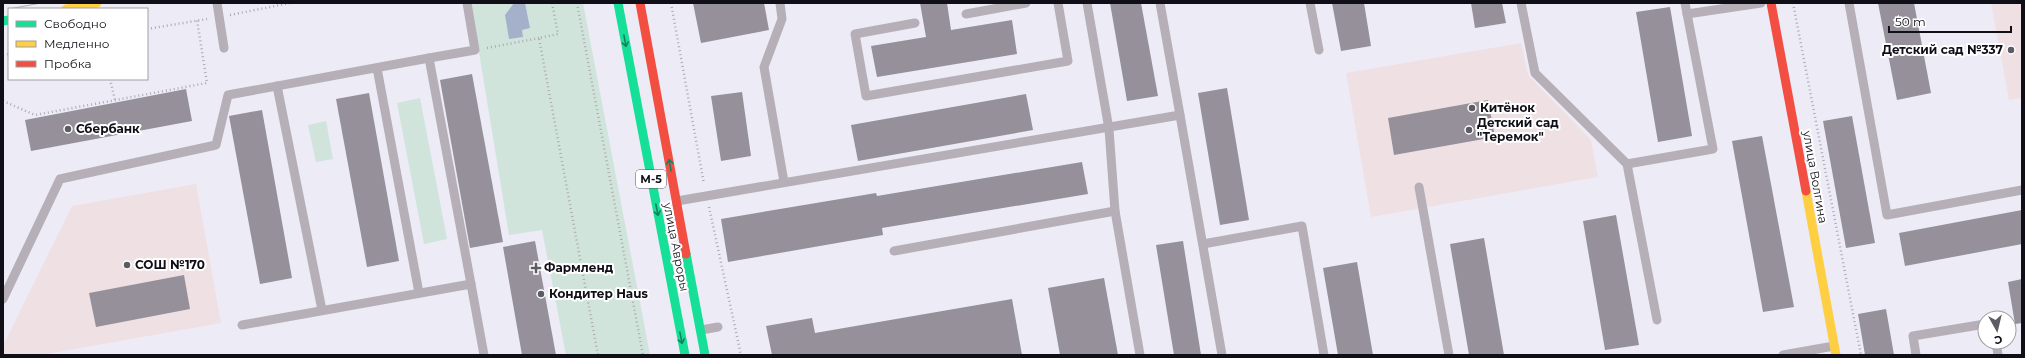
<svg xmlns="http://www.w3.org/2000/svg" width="2025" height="358" viewBox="0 0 2025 358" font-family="Montserrat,sans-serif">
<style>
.education{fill:#efe1e3}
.green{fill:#d0e4db}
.water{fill:#a5b1cb}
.building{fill:#95909a}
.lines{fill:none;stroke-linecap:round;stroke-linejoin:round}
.path{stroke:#ada9b0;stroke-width:2.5;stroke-dasharray:1 3;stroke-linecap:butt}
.lane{stroke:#b6afb8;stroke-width:9}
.fast{stroke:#16e098;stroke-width:9}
.slow{stroke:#ffcf43;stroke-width:9}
.jam{stroke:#f24e42;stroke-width:9}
.tram{stroke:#b0abb5;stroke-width:1}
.oneway{stroke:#13825e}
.poi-dot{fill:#5d5c65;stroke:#fff;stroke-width:1.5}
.labels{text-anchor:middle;stroke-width:4;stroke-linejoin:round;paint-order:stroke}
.shield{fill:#fff;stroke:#58575d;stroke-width:1}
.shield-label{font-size:11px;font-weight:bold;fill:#100f17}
.poi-label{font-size:12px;font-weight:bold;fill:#100f17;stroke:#fff;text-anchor:start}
.street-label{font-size:12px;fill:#100f17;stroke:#fff}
</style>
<rect width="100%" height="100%" fill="#ecebf6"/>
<g class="education">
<polygon points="1991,3 2022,3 2022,98 2009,100"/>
<polygon points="1521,43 1528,75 1591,140 1598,177 1371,217 1346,73"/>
<polygon points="196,184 221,323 41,355 3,355 3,346 72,206"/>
</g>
<g class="green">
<polygon points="471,3 583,3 650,355 566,355 542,230 509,235"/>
<polygon points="420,98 447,239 424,244 397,103"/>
<polygon points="326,121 333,159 316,162 308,125"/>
</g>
<polygon class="water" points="514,3 525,3 530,28 522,30 523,37 509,39 505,15"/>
<g class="building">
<polygon points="693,3 764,3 769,30 701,43"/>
<polygon points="920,3 947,3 951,30 1012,20 1017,54 877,77 871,46 926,37"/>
<polygon points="1110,3 1141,3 1158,96 1127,101"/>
<polygon points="1332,3 1364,3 1371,46 1341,51"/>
<polygon points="1471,3 1502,3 1506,23 1475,28"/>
<polygon points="1878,3 1914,3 1931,93 1897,100"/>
<polygon points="1670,7 1692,136 1658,142 1636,12"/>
<polygon points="472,74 503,242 470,248 440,80"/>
<polygon points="1227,88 1249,220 1220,225 1198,93"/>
<polygon points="186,89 192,121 31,151 25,120"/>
<polygon points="742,92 751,156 721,161 711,96"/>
<polygon points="369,93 399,261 367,267 336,99"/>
<polygon points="1026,94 1033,130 858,161 851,125"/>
<polygon points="1488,100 1495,137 1394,155 1388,118"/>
<polygon points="262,110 292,278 260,284 229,116"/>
<polygon points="1852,116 1875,243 1846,248 1823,121"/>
<polygon points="1762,136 1794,307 1763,312 1732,141"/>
<polygon points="1082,162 1088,194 882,228 883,235 728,262 721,219 876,193 877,196"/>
<polygon points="2022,210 2022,244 1905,266 1899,233"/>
<polygon points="1616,215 1639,345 1605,350 1583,221"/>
<polygon points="1484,238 1504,355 1469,355 1450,244"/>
<polygon points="535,241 556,355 522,355 503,247"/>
<polygon points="1183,241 1201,355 1174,355 1156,245"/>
<polygon points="1357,262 1373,355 1338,355 1323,268"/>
<polygon points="184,275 190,309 96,327 89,293"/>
<polygon points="1104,278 1118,355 1060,355 1048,288"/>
<polygon points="2022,279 2022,323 2015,324 2008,282"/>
<polygon points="1012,299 1022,355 772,355 766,326 812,318 815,333"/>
<polygon points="1886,309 1894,355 1865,355 1858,314"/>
</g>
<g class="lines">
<g class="path">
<polyline points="552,3 558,34 539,38 598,355"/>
<polyline points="577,3 643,355"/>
<polyline points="671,3 704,184"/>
<polyline points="1793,3 1861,355"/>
<polyline points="230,15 290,3"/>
<polyline points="147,29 207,19"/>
<polyline points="487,48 539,38"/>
<polyline points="3,55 9,54"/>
<polyline points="110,79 115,100"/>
<polyline points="3,101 35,115 207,83 197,20"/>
<polyline points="709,207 741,355"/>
</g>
<g class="lane">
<polyline points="217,3 224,48"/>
<polyline points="467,3 475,50 429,58 471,284"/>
<polyline points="780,3 782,19 764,67 784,182"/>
<polyline points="1087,3 1109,129 1115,211 1140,355"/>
<polyline points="1160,3 1180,115"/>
<polyline points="1310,3 1319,50"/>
<polyline points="1521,3 1535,73 1627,164 1713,149 1685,3"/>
<polyline points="1849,3 1887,215 2022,190"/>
<polyline points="966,14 1026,3"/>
<polyline points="1687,14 1761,3"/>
<polyline points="915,23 855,34 866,96 1068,61 1058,3"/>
<polyline points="377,68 419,293"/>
<polyline points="277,86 322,310"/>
<polyline points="1627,164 1657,320"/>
<polyline points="1419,187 1449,355"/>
<polyline points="677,201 1180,115 1222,355"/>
<polyline points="1203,244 1302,226 1324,355"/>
<polyline points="894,251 1115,211"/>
<polyline points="3,299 60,179 216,145 228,95 429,58"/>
<polyline points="242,325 471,284 484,355"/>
<polyline points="701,330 718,327"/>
<polyline points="1996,342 1998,355"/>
<polyline points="1783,355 1834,346"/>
<polyline points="1916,355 1913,336 1985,324"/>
</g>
<g class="fast">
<polyline points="618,3 685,355"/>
<polyline points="3,21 9,20"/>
<polyline points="686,254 705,355"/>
</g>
<g class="slow">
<polyline points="66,9 97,3"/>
<polyline points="1806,191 1836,355"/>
</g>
<g class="jam">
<polyline points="640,3 686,254"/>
<polyline points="1771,3 1806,191"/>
</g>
<g class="tram">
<polyline points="3,3 5,3"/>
<polyline points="9,9 41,3"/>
</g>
</g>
<defs><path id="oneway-shaft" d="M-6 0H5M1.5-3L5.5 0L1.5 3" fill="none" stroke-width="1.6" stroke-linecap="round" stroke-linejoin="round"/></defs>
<g class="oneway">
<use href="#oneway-shaft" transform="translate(625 41) rotate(79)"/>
<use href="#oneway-shaft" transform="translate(670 165) rotate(-100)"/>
<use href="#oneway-shaft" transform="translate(657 210) rotate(79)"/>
<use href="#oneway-shaft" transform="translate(681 338) rotate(79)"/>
</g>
<g class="poi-dot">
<circle cx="2011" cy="50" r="4"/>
<circle cx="1472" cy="108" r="4"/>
<circle cx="68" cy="129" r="4"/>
<circle cx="1469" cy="130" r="4"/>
<circle cx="127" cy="265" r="4"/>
<path d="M534 262h4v4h4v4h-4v4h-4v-4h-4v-4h4z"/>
<circle cx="541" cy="294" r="4"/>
</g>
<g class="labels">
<rect class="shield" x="636" y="170" width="30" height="18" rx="3"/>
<g class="shield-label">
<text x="651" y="183">М-5</text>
</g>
<g class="poi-label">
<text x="2003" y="54" text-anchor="end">Детский сад №337</text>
<text x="1480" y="112">Китёнок</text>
<text x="1477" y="127">Детский сад<tspan x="1477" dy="14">"Теремок"</tspan></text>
<text x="76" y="133">Сбербанк</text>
<text x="135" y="269">СОШ №170</text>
<text x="544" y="272">Фармленд</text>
<text x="549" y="298">Кондитер Haus</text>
</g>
<g class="street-label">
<text transform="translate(1815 177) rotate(80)" y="4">улица Волгина</text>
<text transform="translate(676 247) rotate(79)" y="4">улица Авроры</text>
</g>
</g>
<rect width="2025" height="358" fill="none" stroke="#100f17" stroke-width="8"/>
<rect x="8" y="8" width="140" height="72" fill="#ffffff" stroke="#9f9fa2"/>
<rect x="16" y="21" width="20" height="6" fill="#16e098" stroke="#9f9fa2"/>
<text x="44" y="28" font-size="12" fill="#100f17">Свободно</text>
<rect x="16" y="41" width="20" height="6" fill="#ffcf43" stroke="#9f9fa2"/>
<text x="44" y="48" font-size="12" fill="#100f17">Медленно</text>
<rect x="16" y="61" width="20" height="6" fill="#f24e42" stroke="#9f9fa2"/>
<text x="44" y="68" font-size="12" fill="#100f17">Пробка</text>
<g transform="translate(1997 330) rotate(172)"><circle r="19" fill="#ffffff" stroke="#9f9fa2"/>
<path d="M0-3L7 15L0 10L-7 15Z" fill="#5d5c65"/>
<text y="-6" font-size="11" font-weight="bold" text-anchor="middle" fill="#100f17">С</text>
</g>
<path d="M1889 26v6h122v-6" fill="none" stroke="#100f17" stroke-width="2"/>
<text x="1895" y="26" font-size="12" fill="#100f17" stroke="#ffffff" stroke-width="3" paint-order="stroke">50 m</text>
</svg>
